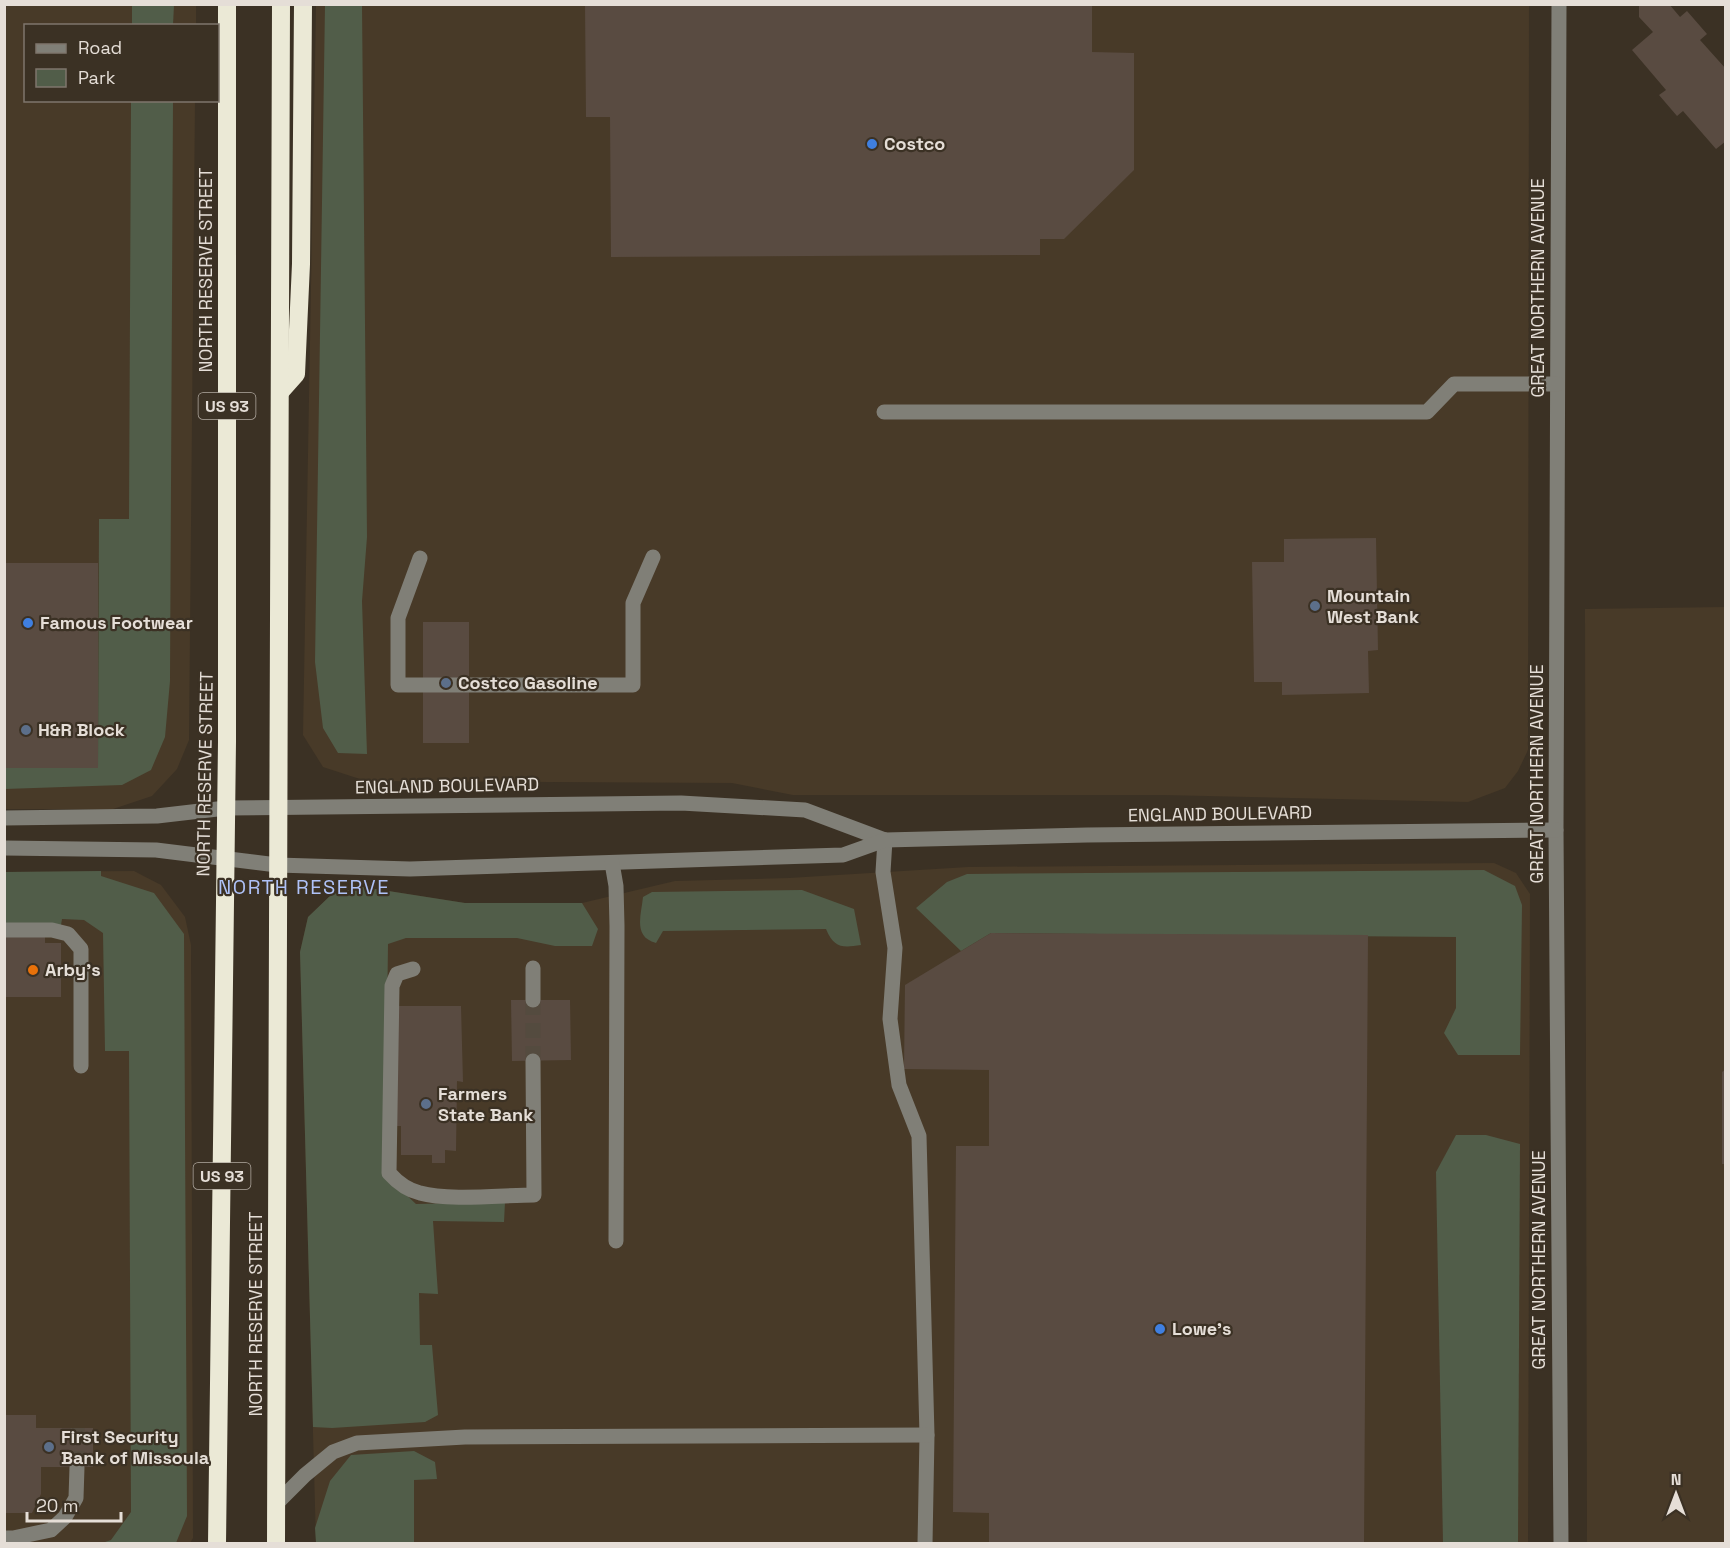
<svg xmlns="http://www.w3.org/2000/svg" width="1730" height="1548" viewBox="0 0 1730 1548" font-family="'Space Grotesk',sans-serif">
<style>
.built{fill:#483a28}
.green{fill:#515d49}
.building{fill:#594b41}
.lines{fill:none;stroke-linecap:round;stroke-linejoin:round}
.minor-tunnel{stroke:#544b3f;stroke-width:15;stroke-dasharray:15 8;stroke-linecap:butt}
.minor{stroke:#807f77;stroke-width:15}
.highway{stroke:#ebe9d6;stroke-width:18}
.shop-dot{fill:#3f7fe0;stroke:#3b3124;stroke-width:2}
.service-dot{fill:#5c6f8a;stroke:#3b3124;stroke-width:2}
.food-dot{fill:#e8710a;stroke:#3b3124;stroke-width:2}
.labels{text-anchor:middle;stroke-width:4.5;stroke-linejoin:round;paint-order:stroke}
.shield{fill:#3b3124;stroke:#b2aaa1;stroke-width:1.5}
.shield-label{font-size:16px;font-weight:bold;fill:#e5ded7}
.poi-label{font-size:18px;font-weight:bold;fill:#e5ded7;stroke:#3b3124;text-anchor:start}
.street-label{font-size:18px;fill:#e5ded7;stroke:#3b3124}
.neighbourhood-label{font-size:20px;letter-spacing:1.5px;fill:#afc2f8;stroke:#3b3124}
</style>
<rect width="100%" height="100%" fill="#3b3124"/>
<g class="built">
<polygon points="5,5 196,5 196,25 26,26 26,100 195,101 189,740 177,769 152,796 113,809 5,809"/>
<polygon points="316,5 1529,5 1528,750 1518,771 1505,788 1468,802 1163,795 793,795 732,783 366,781 323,767 303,735"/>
<polygon points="1725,607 1725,1543 1587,1543 1585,609"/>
<polygon points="1494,863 1516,873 1530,894 1528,1543 316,1543 300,952 308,917 332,894 363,887 465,903 582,903 675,881 789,878 968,867"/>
<polygon points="134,871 161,885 185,917 191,945 193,1538 190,1543 5,1543 4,872"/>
</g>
<g class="green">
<polygon points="132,5 174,5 173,25 132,25"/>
<polygon points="325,5 362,5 367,537 362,601 367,754 338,753 323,728 315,662"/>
<polygon points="131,101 173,101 170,681 165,737 151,770 122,785 5,789 4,768 98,768 99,519 129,519"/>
<polygon points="1484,870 1515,886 1522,905 1520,1055 1458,1055 1444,1033 1456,1008 1456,937 991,933 961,951 916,908 947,882 967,874"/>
<polygon points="101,871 101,876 154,893 184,934 187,1516 176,1543 102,1543 111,1540 131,1512 129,1051 105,1051 103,933 84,920 62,919 61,925 5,926 4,872"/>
<polygon points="363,887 465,903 582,903 598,929 592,946 555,946 517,938 406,938 388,944 385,1175 416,1204 505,1202 504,1222 433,1221 438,1294 419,1293 420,1345 432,1345 438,1415 425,1422 332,1428 313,1427 300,952 308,917 332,894"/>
<path d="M802 890 854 909 861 945C842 948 834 948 826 929L663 931 656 943C633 937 641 916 643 897L652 892Z"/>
<polygon points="1456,1135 1486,1135 1520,1144 1518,1543 1443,1543 1436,1172"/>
<polygon points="414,1451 435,1462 437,1479 414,1480 414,1543 316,1543 315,1528 330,1481 351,1455"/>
</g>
<g class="building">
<polygon points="585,4 1092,4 1092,52 1134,53 1134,170 1064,239 1040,239 1040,255 611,257 610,117 586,117"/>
<polygon points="1639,4 1669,4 1680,17 1687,11 1707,34 1700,40 1726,69 1726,141 1716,149 1683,111 1677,116 1659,95 1666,90 1632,50 1653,32 1639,17"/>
<polygon points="1376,538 1378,650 1368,651 1369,693 1282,695 1282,682 1254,682 1252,562 1284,562 1284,539"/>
<rect x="4" y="563" width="94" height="205"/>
<rect x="423" y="622" width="46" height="121"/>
<polygon points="4,933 45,933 45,943 61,943 61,997 4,997"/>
<polygon points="991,933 1368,935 1364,1544 989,1544 989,1513 953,1512 956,1146 989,1146 989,1070 904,1069 905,985"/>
<polygon points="511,1000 570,1000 571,1060 512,1061"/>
<polygon points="397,1006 461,1006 463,1082 457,1081 456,1151 445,1150 445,1163 432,1163 432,1155 401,1155 401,1126 395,1126"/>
<polygon points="1726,1069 1726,1164 1722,1164 1722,1072"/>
<polygon points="4,1415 36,1415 36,1428 93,1428 93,1467 41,1467 41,1494 32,1513 4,1513"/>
</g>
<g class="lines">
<g class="minor-tunnel">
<polyline points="533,1000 533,1061"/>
<polyline points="77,1428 77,1467"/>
</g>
<g class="minor">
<polyline points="1559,4 1556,830 1561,1544"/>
<polyline points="884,412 1427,412 1454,384 1557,384"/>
<polyline points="420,558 398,618 398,685 633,685 633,603 653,557"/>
<polyline points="4,818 157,816 226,808 681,803 805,810 885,840"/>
<polyline points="885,840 883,872 895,948 890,1019 899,1085 919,1136 927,1435 925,1544"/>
<polyline points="4,848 156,850 277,865 410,869 843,855 885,840 1087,835 1556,830"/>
<polyline points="612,863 616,886 617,926 616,1241"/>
<polyline points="4,930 52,930 68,934 81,949 81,1066"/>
<polyline points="533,968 533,1000"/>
<path d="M413 969 397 974 392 986 389 1173C398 1183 407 1190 420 1193 448 1201 504 1195 534 1195L533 1061"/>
<polyline points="276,1504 305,1475 333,1452 357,1443 465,1437 927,1435"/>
<polyline points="4,1538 13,1538 51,1530 65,1517 76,1498 77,1467"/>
</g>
<g class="highway">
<polyline points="280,392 296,374 301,264 303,4"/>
<polyline points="217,1544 227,742 227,4"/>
<polyline points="276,1544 281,4"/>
</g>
</g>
<g class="shop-dot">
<circle cx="872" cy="144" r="6"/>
<circle cx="28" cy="623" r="6"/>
<circle cx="1160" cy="1329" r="6"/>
</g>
<g class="service-dot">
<circle cx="1315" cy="606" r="6"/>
<circle cx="446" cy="683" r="6"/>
<circle cx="26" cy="730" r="6"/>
<circle cx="426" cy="1104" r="6"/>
<circle cx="49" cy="1447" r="6"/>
</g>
<circle class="food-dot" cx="33" cy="970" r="6"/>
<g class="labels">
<g class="shield">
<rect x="198.5" y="393" width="57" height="26" rx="4.5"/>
<rect x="193.5" y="1163" width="57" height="26" rx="4.5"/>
</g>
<g class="shield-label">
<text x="227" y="412">US 93</text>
<text x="222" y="1182">US 93</text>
</g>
<g class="poi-label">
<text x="884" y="150">Costco</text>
<text x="1327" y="602">Mountain<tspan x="1327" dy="21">West Bank</tspan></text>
<text x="40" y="629">Famous Footwear</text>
<text x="458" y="689">Costco Gasoline</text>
<text x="38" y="736">H&amp;R Block</text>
<text x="45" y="976">Arby's</text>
<text x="438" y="1100">Farmers<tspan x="438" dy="21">State Bank</tspan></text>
<text x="1172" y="1335">Lowe's</text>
<text x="61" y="1443">First Security<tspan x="61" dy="21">Bank of Missoula</tspan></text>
</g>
<g class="street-label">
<text transform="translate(206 270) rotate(-90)" y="6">NORTH RESERVE STREET</text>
<text transform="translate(1538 288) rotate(-90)" y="6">GREAT NORTHERN AVENUE</text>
<text transform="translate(205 774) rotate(-89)" y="6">NORTH RESERVE STREET</text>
<text transform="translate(1537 774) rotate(-90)" y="6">GREAT NORTHERN AVENUE</text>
<text transform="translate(447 786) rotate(-1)" y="6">ENGLAND BOULEVARD</text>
<text transform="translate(1220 814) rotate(-1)" y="6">ENGLAND BOULEVARD</text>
<text transform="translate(1539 1260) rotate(-90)" y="6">GREAT NORTHERN AVENUE</text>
<text transform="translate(256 1314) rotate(-90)" y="6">NORTH RESERVE STREET</text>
</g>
<g class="neighbourhood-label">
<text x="304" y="894">NORTH RESERVE</text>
</g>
</g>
<rect width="1730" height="1548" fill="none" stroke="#e5ded7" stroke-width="12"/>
<rect x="24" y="24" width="195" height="78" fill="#3b3124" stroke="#7f766c" stroke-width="1.5"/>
<rect x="36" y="44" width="30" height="9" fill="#807f77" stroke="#7f766c" stroke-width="1.5"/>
<text x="78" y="54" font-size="18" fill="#e5ded7">Road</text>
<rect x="36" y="69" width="30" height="18" fill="#515d49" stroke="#7f766c" stroke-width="1.5"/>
<text x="78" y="84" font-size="18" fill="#e5ded7">Park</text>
<g transform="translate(1676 1494)" stroke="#3b3124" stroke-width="4.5" paint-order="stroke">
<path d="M0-4.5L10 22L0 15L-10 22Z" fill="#e5ded7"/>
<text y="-9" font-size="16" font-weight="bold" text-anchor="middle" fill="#e5ded7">N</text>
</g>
<path d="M27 1512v9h94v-9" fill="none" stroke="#e5ded7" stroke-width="3"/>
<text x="36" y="1512" font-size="18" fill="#e5ded7" stroke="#3b3124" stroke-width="4.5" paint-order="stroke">20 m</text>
</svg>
